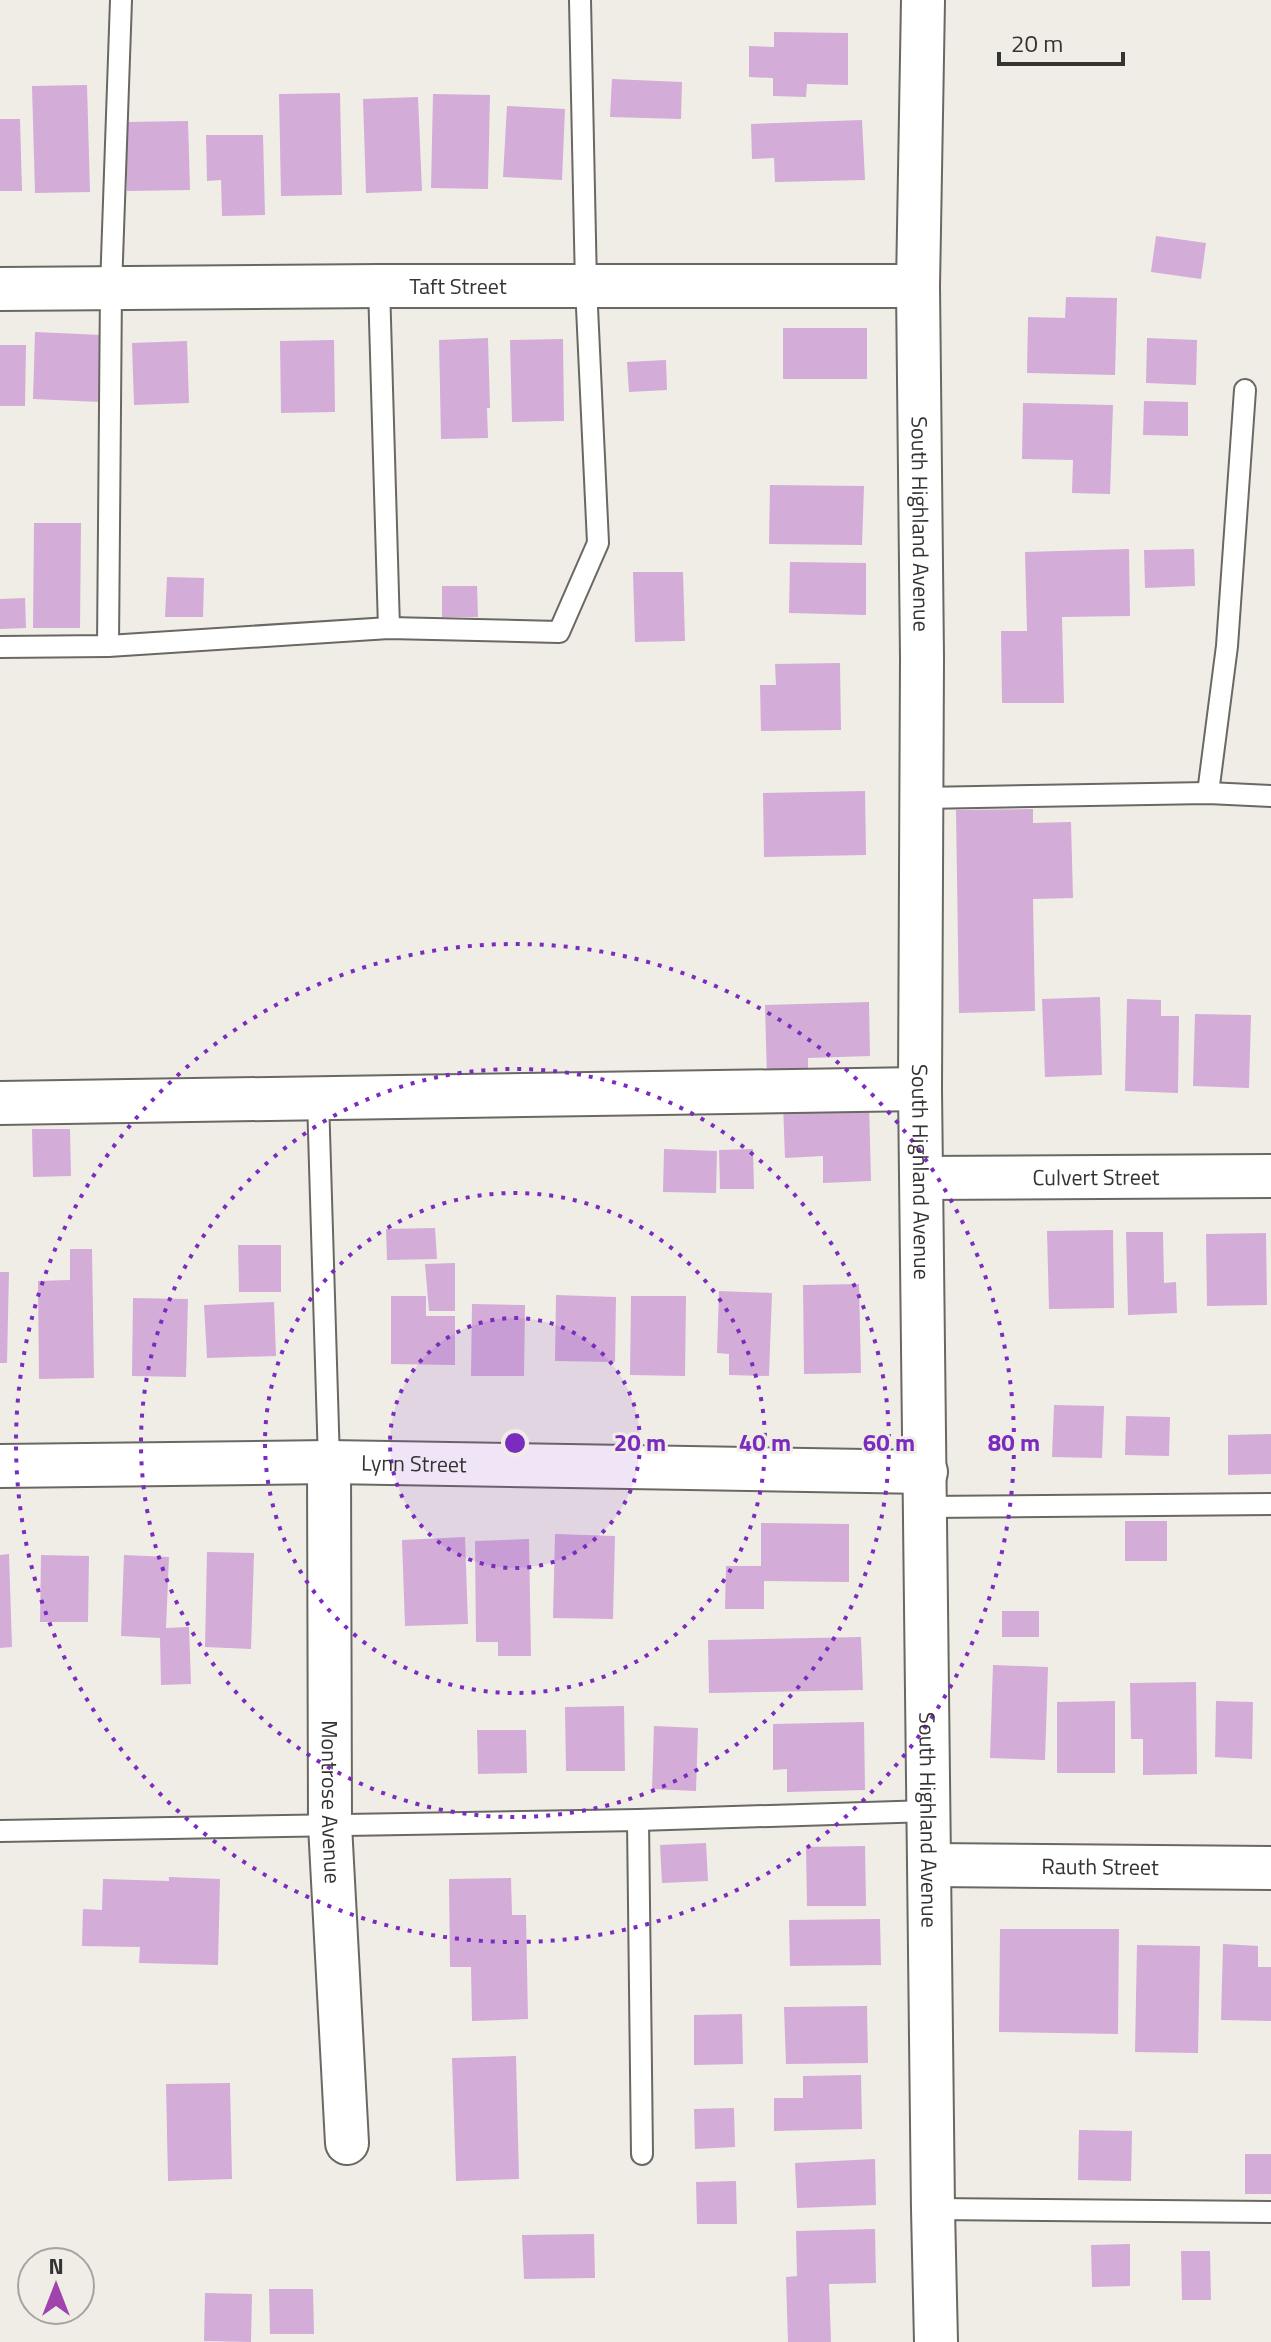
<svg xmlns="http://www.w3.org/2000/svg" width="1271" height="2342" viewBox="0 0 1271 2342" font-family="'Titillium Web',sans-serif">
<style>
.building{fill:#d3acd8}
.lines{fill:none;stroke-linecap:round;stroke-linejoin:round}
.lane-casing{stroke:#6a6862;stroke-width:24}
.street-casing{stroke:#6a6862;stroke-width:46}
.lane{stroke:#fff;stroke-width:20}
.street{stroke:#fff;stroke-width:42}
.ring{fill:none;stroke:#7b2cbf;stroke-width:4;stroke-dasharray:4 8}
.labels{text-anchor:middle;stroke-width:6;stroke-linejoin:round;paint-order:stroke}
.street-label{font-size:22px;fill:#353432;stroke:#f0ede7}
.centre{fill:#7b2cbf;stroke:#f0ede7;stroke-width:4}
.ring-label{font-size:24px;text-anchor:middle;font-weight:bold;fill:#7b2cbf;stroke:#f0ede7;stroke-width:6;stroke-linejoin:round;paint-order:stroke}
</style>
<rect width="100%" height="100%" fill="#f0ede7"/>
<g class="building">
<polygon points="774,32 848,33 848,85 807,84 806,97 773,96 773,78 749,77 749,46 774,47"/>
<polygon points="612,79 682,82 681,119 610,117"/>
<polygon points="87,85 90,192 35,193 32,86"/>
<polygon points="340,93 342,195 281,196 279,94"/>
<polygon points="433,94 490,95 488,189 431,188"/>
<polygon points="418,97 422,191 366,193 363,99"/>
<polygon points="507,106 565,109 562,180 503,177"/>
<polygon points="0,119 20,119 22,191 0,191"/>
<polygon points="862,120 865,180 775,182 774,158 752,159 751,124"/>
<polygon points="188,121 190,190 127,191 125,122"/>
<polygon points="206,135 263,135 265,215 222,216 221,180 207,181"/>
<polygon points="1156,236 1206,243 1201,279 1151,272"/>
<polygon points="1066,297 1117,298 1115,375 1027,373 1028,317 1065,318"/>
<rect x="783" y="328" width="84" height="51"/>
<polygon points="35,332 102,335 100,402 33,399"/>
<polygon points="488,338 490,408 487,408 488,438 441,439 439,340"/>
<polygon points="1147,338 1197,340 1196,385 1146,383"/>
<polygon points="563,339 564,421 512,422 510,340"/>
<polygon points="334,340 335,412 281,413 280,341"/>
<polygon points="187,341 189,403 134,405 132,343"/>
<polygon points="0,345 26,345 25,406 0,406"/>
<polygon points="666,360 667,390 629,392 627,362"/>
<polygon points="1144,401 1188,402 1188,436 1143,435"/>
<polygon points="1023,403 1113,405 1110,494 1072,493 1073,460 1022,459"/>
<polygon points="770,485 864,486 862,545 769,544"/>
<polygon points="34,523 81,523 80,628 33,628"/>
<polygon points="1129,549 1130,616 1062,617 1064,703 1002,703 1001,631 1027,631 1025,552"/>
<polygon points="1194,549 1195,586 1145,588 1144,550"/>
<polygon points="790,562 866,563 866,615 789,613"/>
<polygon points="633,572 683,572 685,641 635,642"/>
<polygon points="167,577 204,578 203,617 165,617"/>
<polygon points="442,586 477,586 478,617 442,617"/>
<polygon points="25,598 26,628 0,629 0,599"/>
<polygon points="840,663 841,730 761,731 760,685 776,685 775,664"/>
<polygon points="865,791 866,855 764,857 763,793"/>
<polygon points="1033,809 1033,823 1071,822 1073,898 1033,899 1035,1011 959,1013 956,810"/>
<polygon points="1100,997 1102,1075 1045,1077 1042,999"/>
<polygon points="1127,999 1161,1000 1161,1016 1179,1016 1178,1093 1125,1091"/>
<polygon points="869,1002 870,1056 808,1058 808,1077 767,1079 765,1005"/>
<polygon points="1195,1014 1251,1015 1249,1088 1193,1086"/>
<polygon points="869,1102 871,1181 823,1183 823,1156 785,1158 783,1104"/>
<polygon points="32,1129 70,1129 71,1176 33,1177"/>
<polygon points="664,1149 717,1151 716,1193 663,1192"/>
<polygon points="753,1149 754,1189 720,1189 719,1150"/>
<polygon points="435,1228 437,1259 387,1260 386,1229"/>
<polygon points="1113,1230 1114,1308 1049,1309 1047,1231"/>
<polygon points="1126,1232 1163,1232 1164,1283 1176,1282 1177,1313 1128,1315"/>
<polygon points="1266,1233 1267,1305 1207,1306 1206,1234"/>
<polygon points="238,1245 281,1245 281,1292 239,1292"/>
<polygon points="70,1249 92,1249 94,1378 39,1379 38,1281 70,1280"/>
<polygon points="455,1263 455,1311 429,1311 425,1264"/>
<polygon points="0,1272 9,1272 7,1363 0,1363"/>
<polygon points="859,1284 861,1373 804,1374 803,1285"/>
<polygon points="719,1291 772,1293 769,1376 729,1375 729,1354 717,1353"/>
<polygon points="556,1295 616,1297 615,1362 555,1361"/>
<polygon points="391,1296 426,1296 426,1316 455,1316 455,1365 391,1364"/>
<polygon points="631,1296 686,1296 685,1376 630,1375"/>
<polygon points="133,1298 188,1299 186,1377 132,1376"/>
<polygon points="274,1302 276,1356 207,1358 204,1305"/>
<polygon points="472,1304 525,1305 524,1376 471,1376"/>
<polygon points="1054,1405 1104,1406 1102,1458 1052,1457"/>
<polygon points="1126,1416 1170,1417 1169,1456 1125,1455"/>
<polygon points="1271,1434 1271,1474 1228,1475 1228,1435"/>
<rect x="1125" y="1521" width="42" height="40"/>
<polygon points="761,1523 849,1524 849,1582 764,1581 764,1609 725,1609 726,1566 761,1566"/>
<polygon points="555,1534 615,1536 613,1619 553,1618"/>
<polygon points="465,1537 468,1624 405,1626 402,1540"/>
<polygon points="529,1539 531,1656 498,1656 498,1642 476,1642 475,1541"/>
<polygon points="207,1552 254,1553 251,1649 205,1647"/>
<polygon points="9,1554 12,1647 0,1648 0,1555"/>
<polygon points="41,1555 89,1556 88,1622 40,1622"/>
<polygon points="124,1555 169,1557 166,1628 189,1627 191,1684 161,1685 160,1638 121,1636"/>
<rect x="1002" y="1611" width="37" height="26"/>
<polygon points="861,1637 863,1690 709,1693 708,1640"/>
<polygon points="993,1665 1048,1667 1045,1760 990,1758"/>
<polygon points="1196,1682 1197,1774 1143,1775 1143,1739 1131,1739 1130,1683"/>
<polygon points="1115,1701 1115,1773 1057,1773 1057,1702"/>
<polygon points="1216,1701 1253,1702 1252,1759 1215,1757"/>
<polygon points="624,1706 625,1771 566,1771 565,1707"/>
<polygon points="864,1722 865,1790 787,1792 787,1769 773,1770 773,1724"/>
<polygon points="654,1726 698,1728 696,1791 652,1789"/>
<polygon points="477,1730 526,1730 527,1773 478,1774"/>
<polygon points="706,1843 708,1881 662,1883 660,1845"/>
<polygon points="865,1846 866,1906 807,1906 806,1847"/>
<polygon points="169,1877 220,1879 218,1965 139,1963 140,1947 82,1946 83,1909 102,1910 103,1879 169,1881"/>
<polygon points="511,1878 512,1915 526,1915 528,2019 472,2021 471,1967 450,1967 449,1879"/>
<polygon points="880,1919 881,1965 790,1966 789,1920"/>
<polygon points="1000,1929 1119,1929 1118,2034 999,2032"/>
<polygon points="1223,1944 1258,1946 1258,1967 1271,1967 1271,2021 1221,2020"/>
<polygon points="1137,1945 1200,1946 1198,2053 1135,2052"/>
<polygon points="867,2006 868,2063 786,2064 784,2007"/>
<polygon points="742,2014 743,2064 694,2065 694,2015"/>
<polygon points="516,2056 519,2179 456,2181 452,2058"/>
<polygon points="861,2075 862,2129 774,2131 774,2098 803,2098 803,2076"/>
<polygon points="230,2083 232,2179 168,2181 166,2084"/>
<polygon points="734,2108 735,2147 695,2149 694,2109"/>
<polygon points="1079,2130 1132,2131 1131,2181 1078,2180"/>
<rect x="1245" y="2154" width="26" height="40"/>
<polygon points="875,2159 876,2205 797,2208 795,2163"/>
<polygon points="736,2181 737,2224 697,2224 696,2182"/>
<polygon points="875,2229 876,2283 829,2284 831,2342 788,2342 786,2277 797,2276 796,2231"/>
<polygon points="594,2234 595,2278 524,2279 522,2235"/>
<polygon points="1130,2244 1130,2286 1092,2287 1091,2245"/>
<polygon points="1181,2251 1210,2251 1211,2300 1182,2300"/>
<polygon points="269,2289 313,2289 314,2334 270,2334"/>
<polygon points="205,2293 252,2294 251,2342 204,2341"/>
</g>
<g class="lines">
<defs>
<g id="lane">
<polyline points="379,286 389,628"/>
<polyline points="108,646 111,288 121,0"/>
<polyline points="0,647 108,646 389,628 559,632 598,543 586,286 580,0"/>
<polyline points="1208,793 1227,646 1245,390"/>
<polyline points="922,798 1208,793 1271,796"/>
<polyline points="318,1099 329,1462"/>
<polyline points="926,1507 1271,1504"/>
<polyline points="638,1820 929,1811"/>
<polyline points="0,1831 638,1820 642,2154"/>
<polyline points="933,2209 1271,2212"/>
</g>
<g id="street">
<path id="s1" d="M923 0 918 286 922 658 920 1089 933 2209 936 2342"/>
<path id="s2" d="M0 289 379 286H918"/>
<polyline points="0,1103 920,1089"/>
<path id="s3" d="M922 1178 1271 1176"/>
<path id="s4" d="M329 1462 330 1825 347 2143"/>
<path id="s5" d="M0 1466 329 1462 926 1472"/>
<path id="s6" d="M930 1865 1271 1868"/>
</g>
</defs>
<use href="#lane" class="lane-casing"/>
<use href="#street" class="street-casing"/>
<use href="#lane" class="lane"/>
<use href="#street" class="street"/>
</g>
<circle cx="515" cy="1443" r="125" fill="#7b2cbf" fill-opacity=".12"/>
<g class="ring">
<circle cx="515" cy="1443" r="125"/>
<circle cx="515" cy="1443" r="250"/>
<circle cx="515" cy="1443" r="374"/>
<circle cx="515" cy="1443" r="499"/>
</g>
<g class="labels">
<g class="street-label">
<text dy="8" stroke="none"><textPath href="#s2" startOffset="458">Taft Street</textPath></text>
<text dy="8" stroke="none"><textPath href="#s1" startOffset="524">South Highland Avenue</textPath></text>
<text dy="8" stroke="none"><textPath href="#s1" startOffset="1172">South Highland Avenue</textPath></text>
<text dy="8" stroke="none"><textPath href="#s3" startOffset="174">Culvert Street</textPath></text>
<text dy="8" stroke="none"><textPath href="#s5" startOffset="414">Lynn Street</textPath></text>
<text dy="8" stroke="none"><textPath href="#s4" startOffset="340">Montrose Avenue</textPath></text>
<text dy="8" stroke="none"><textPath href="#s1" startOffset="1820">South Highland Avenue</textPath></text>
<text dy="8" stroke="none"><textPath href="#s6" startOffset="170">Rauth Street</textPath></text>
</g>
</g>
<circle cx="515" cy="1443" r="12" class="centre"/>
<g class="ring-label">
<text x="640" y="1451">20 m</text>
<text x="765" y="1451">40 m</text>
<text x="889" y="1451">60 m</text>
<text x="1014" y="1451">80 m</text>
</g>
<g transform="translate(56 2286)"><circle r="38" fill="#f0ede7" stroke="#a5a39f" stroke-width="2"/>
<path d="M0-6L14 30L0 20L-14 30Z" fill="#a043ad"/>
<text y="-12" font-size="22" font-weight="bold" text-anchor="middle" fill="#353432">N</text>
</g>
<path d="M999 52v12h124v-12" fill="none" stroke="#353432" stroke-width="4"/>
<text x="1011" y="52" font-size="24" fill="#353432" stroke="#f0ede7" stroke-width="6" paint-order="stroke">20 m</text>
</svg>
